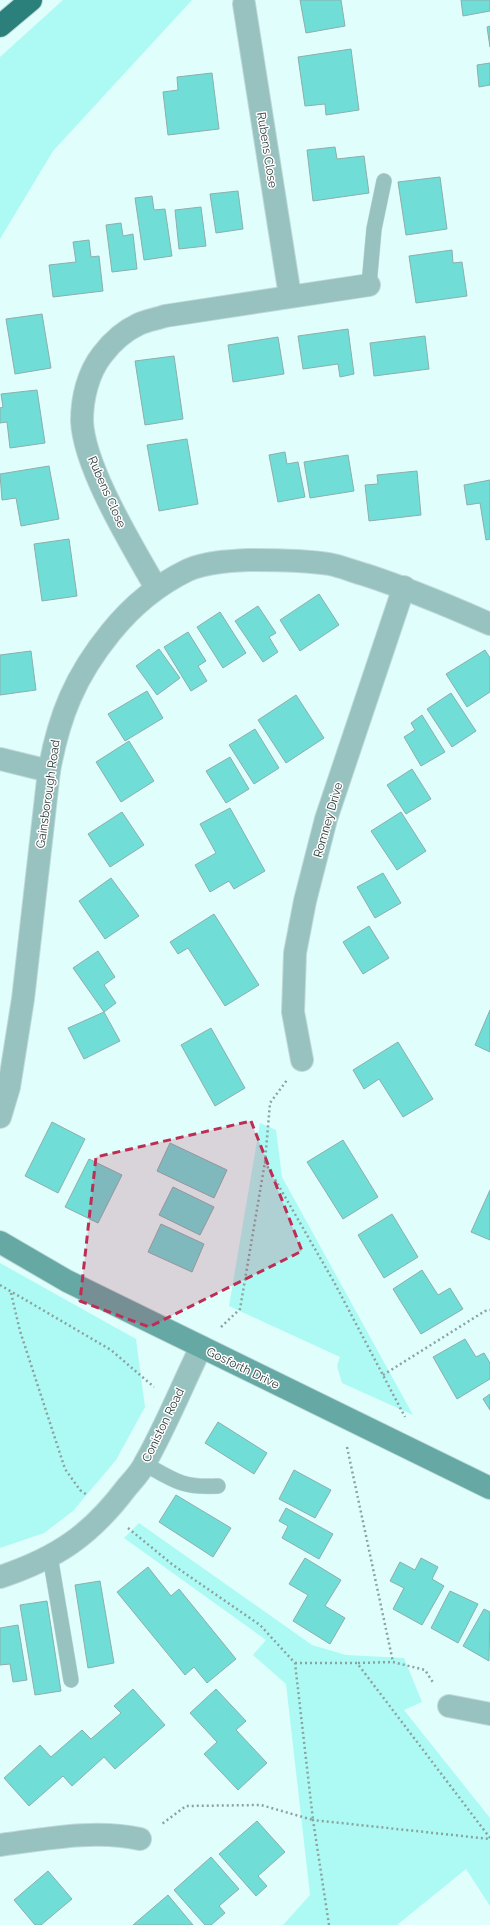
<svg xmlns="http://www.w3.org/2000/svg" width="490" height="1925" viewBox="0 0 490 1925" font-family="Raleway,sans-serif">
<style>
.green{fill:#adfaf4}
.building{fill:#71ddd7;stroke:#8cafad}
.lines{fill:none;stroke-linecap:round;stroke-linejoin:round}
.lane-casing{stroke:#bfdad9;stroke-width:16}
.street-casing{stroke:#bfdad9;stroke-width:24}
.secondary-casing{stroke:#bfdad9;stroke-width:24}
.highway-casing{stroke:#bfdad9;stroke-width:24}
.path{stroke:#8ba2a0;stroke-width:2.5;stroke-dasharray:2 3;stroke-linecap:butt}
.lane{stroke:#98c2bf;stroke-width:15}
.street{stroke:#98c2bf;stroke-width:22}
.secondary{stroke:#65a8a4;stroke-width:22}
.highway{stroke:#2b807c;stroke-width:22}
.marked{fill:#be2e54;fill-opacity:0.2;stroke:#be2e54;stroke-width:3;stroke-dasharray:8 5;stroke-linejoin:round}
.labels{text-anchor:middle;stroke-width:3;stroke-linejoin:round;paint-order:stroke}
.street-label{font-size:12px;fill:#2a3837;stroke:#fff}
</style>
<rect width="100%" height="100%" fill="#e0fefc"/>
<g class="green">
<polygon points="63,0 192,0 53,151 0,239 0,57"/>
<polygon points="260,1123 276,1130 282,1177 413,1415 342,1383 337,1366 340,1357 229,1306"/>
<polygon points="0,1263 136,1339 145,1407 116,1460 73,1511 44,1533 0,1548"/>
<polygon points="139,1523 312,1645 346,1655 404,1658 422,1702 404,1710 490,1818 490,1906 466,1869 397,1925 283,1925 310,1895 286,1684 253,1655 266,1640 124,1538"/>
</g>
<g class="building">
<polygon points="300,0 341,0 345,26 306,33"/>
<polygon points="461,0 490,0 490,11 463,16"/>
<polygon points="490,26 490,47 487,27"/>
<polygon points="351,49 359,110 326,115 325,104 305,106 298,57"/>
<polygon points="490,63 490,85 479,87 477,65"/>
<polygon points="212,73 219,129 168,135 163,92 178,90 177,77"/>
<polygon points="335,147 337,159 364,156 369,193 313,201 307,150"/>
<polygon points="440,177 447,229 406,235 398,182"/>
<polygon points="238,191 243,229 216,233 210,194"/>
<polygon points="152,196 154,210 165,209 172,256 144,260 135,198"/>
<polygon points="201,207 206,246 179,249 175,210"/>
<polygon points="121,223 123,236 133,234 137,269 112,272 106,225"/>
<polygon points="89,240 91,257 99,256 103,291 53,297 49,265 76,262 73,242"/>
<polygon points="452,250 453,263 462,262 467,296 416,303 409,256"/>
<polygon points="42,314 51,368 15,374 6,319"/>
<polygon points="348,329 354,374 340,377 338,364 303,369 298,336"/>
<polygon points="425,336 429,369 374,376 370,343"/>
<polygon points="278,337 284,374 233,382 228,345"/>
<polygon points="174,356 183,419 145,425 135,361"/>
<polygon points="37,390 45,443 10,448 7,422 0,423 0,408 3,407 1,394"/>
<polygon points="187,439 198,504 159,511 147,445"/>
<polygon points="285,452 287,464 298,462 305,497 278,502 269,455"/>
<polygon points="348,455 354,491 310,498 304,462"/>
<polygon points="49,466 59,519 21,526 16,498 2,500 0,474"/>
<polygon points="417,471 421,515 369,521 365,485 378,484 377,475"/>
<polygon points="490,480 490,539 486,540 480,503 467,505 464,485"/>
<polygon points="69,539 77,596 42,601 34,544"/>
<polygon points="319,594 339,625 300,651 280,620"/>
<polygon points="258,606 276,633 269,637 278,652 263,662 235,621"/>
<polygon points="220,612 246,653 223,668 197,627"/>
<polygon points="188,632 206,661 198,666 207,681 191,691 164,647"/>
<polygon points="159,649 180,678 157,695 136,666"/>
<polygon points="485,650 490,658 490,692 467,707 446,674"/>
<polygon points="31,651 36,690 0,695 0,655"/>
<polygon points="147,691 163,718 125,741 108,714"/>
<polygon points="451,693 476,731 452,747 427,709"/>
<polygon points="296,695 324,738 286,763 258,720"/>
<polygon points="422,715 445,752 421,766 404,737 415,730 411,723"/>
<polygon points="255,729 279,768 254,784 229,745"/>
<polygon points="129,741 154,781 121,802 96,762"/>
<polygon points="230,757 249,789 226,803 206,771"/>
<polygon points="412,769 431,799 406,814 387,785"/>
<polygon points="230,808 265,871 234,889 229,881 210,892 195,865 216,853 200,824"/>
<polygon points="122,812 144,845 110,867 88,834"/>
<polygon points="401,812 426,851 397,870 371,831"/>
<polygon points="383,873 401,903 375,918 357,887"/>
<polygon points="111,878 139,916 105,939 79,901"/>
<polygon points="214,914 259,985 225,1006 188,948 178,954 170,942"/>
<polygon points="369,926 389,958 363,974 343,942"/>
<polygon points="98,951 115,977 104,985 116,1003 104,1012 73,968"/>
<polygon points="490,1010 490,1052 475,1045"/>
<polygon points="104,1012 120,1041 84,1059 68,1028"/>
<polygon points="211,1028 245,1088 215,1106 181,1045"/>
<polygon points="398,1042 433,1099 403,1117 379,1079 364,1089 353,1070"/>
<polygon points="52,1122 85,1139 58,1193 25,1176"/>
<polygon points="343,1140 378,1197 343,1219 307,1162"/>
<polygon points="170,1143 227,1170 214,1198 157,1171"/>
<polygon points="89,1159 122,1175 98,1223 65,1207"/>
<polygon points="173,1187 214,1207 200,1235 159,1215"/>
<polygon points="490,1190 490,1240 471,1232"/>
<polygon points="392,1214 418,1257 384,1278 358,1235"/>
<polygon points="161,1224 204,1244 192,1272 148,1252"/>
<polygon points="422,1270 438,1295 450,1288 463,1309 421,1334 393,1289"/>
<polygon points="465,1339 476,1357 484,1353 490,1363 490,1379 457,1399 433,1357"/>
<polygon points="490,1394 490,1410 483,1399"/>
<polygon points="218,1422 267,1453 254,1474 205,1443"/>
<polygon points="294,1470 331,1490 315,1518 279,1499"/>
<polygon points="176,1495 231,1528 213,1557 159,1522"/>
<polygon points="286,1508 333,1534 319,1559 282,1538 288,1526 279,1521"/>
<polygon points="305,1558 341,1580 325,1606 345,1618 330,1644 293,1621 308,1595 289,1584"/>
<polygon points="421,1558 438,1567 432,1579 444,1586 422,1625 393,1609 404,1588 390,1581 400,1562 415,1570"/>
<polygon points="148,1567 171,1596 179,1589 236,1659 207,1683 194,1667 185,1675 117,1592"/>
<polygon points="100,1581 114,1663 88,1668 75,1585"/>
<polygon points="450,1591 478,1604 458,1643 431,1628"/>
<polygon points="47,1601 61,1691 35,1695 20,1605"/>
<polygon points="484,1609 490,1612 489,1661 463,1646"/>
<polygon points="18,1625 27,1680 13,1682 10,1664 0,1665 0,1628"/>
<polygon points="133,1689 165,1725 115,1769 104,1757 72,1786 63,1776 29,1806 4,1778 40,1745 51,1757 82,1730 91,1739 121,1713 114,1706"/>
<polygon points="216,1689 246,1721 236,1730 267,1763 238,1790 204,1754 217,1742 190,1713"/>
<polygon points="257,1821 285,1852 258,1876 267,1886 256,1896 219,1854"/>
<polygon points="211,1857 239,1889 219,1906 225,1913 211,1925 205,1925 174,1890"/>
<polygon points="48,1871 72,1899 41,1925 35,1925 14,1900"/>
<polygon points="168,1895 193,1925 133,1925"/>
</g>
<g class="lines">
<defs>
<g id="lane">
<polyline points="369,285 374,229 384,181"/>
<path d="M145 1464C175 1481 183 1488 218 1486"/>
<polyline points="50,1556 71,1680"/>
</g>
<g id="street">
<polyline points="244,4 290,296"/>
<path d="M156 588C133 547 84 468 82 421 82 398 88 373 102 355 111 343 124 331 139 324 147 320 157 319 165 316L369 285"/>
<polyline points="0,759 49,771"/>
<polyline points="302,1060 293,1012 295,953 305,901 326,819 404,587"/>
<path d="M0 1117 9 1087 23 999 49 771C59 716 75 676 111 632 132 606 157 585 188 570 206 562 230 561 250 560 276 560 303 560 329 564 341 566 354 572 366 575 409 589 449 606 490 624"/>
<path d="M0 1577C57 1558 91 1535 127 1487 133 1480 141 1472 145 1463 166 1426 182 1386 201 1347"/>
<polyline points="449,1706 490,1714"/>
<path d="M0 1845C46 1839 94 1829 140 1839"/>
</g>
<polyline id="secondary" points="0,1242 67,1281 490,1488"/>
<polyline id="highway" points="0,26 31,0"/>
</defs>
<use href="#lane" class="lane-casing"/>
<use href="#street" class="street-casing"/>
<use href="#secondary" class="secondary-casing"/>
<use href="#highway" class="highway-casing"/>
<g class="path">
<polyline points="265,1162 334,1282 405,1417"/>
<polyline points="0,1285 111,1350 154,1387"/>
<polyline points="11,1293 20,1331 65,1469 80,1490 87,1495"/>
<polyline points="221,1327 240,1309 265,1162 270,1103 287,1080"/>
<polyline points="383,1375 485,1311 490,1310"/>
<polyline points="347,1447 393,1662"/>
<polyline points="128,1528 173,1565 260,1625 295,1663 313,1820 261,1805 186,1806 162,1824"/>
<polyline points="295,1663 357,1663 490,1838"/>
<polyline points="358,1663 393,1662 425,1670 434,1684"/>
<polyline points="329,1925 313,1820 490,1839"/>
</g>
<use href="#lane" class="lane"/>
<use href="#street" class="street"/>
<use href="#secondary" class="secondary"/>
<use href="#highway" class="highway"/>
</g>
<path class="marked" d="M251 1121 302 1251 149 1327 80 1301 96 1157Z"/>
<g class="labels">
<g class="street-label">
<text transform="translate(267 150) rotate(81)" y="4">Rubens Close</text>
<text transform="translate(107 492) rotate(66)" y="4">Rubens Close</text>
<text transform="translate(48 794) rotate(-82)" y="4">Gainsborough Road</text>
<text transform="translate(328 820) rotate(-74)" y="4">Romney Drive</text>
<text transform="translate(243 1368) rotate(26)" y="4">Gosforth Drive</text>
<text transform="translate(163 1425) rotate(-64)" y="4">Coniston Road</text>
</g>
</g>
</svg>
